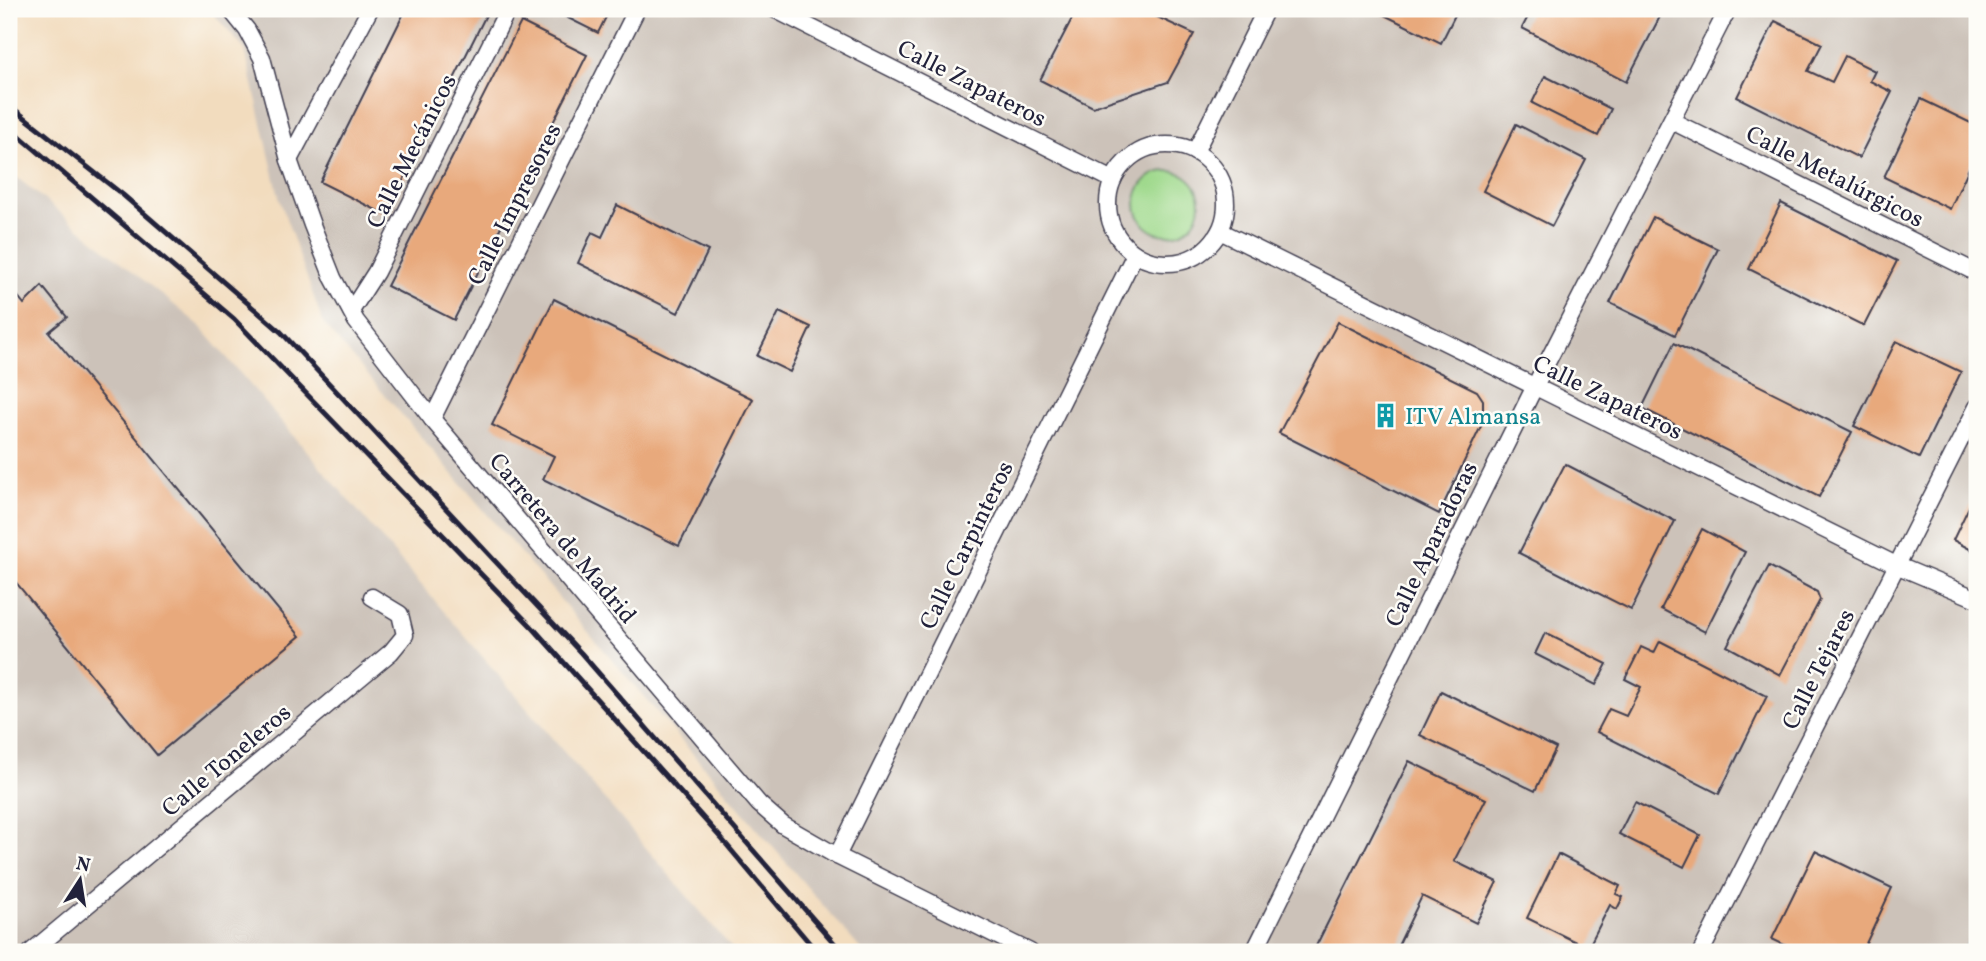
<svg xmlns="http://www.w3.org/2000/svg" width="1986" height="961" viewBox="0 0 1986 961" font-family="Vollkorn,serif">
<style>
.industrial{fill:#ccc2b9}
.green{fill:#9fd98c;stroke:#607e64;stroke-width:2}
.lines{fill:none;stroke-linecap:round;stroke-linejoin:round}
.stream{stroke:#45b0c3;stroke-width:5}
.building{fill:#e8a97b}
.minor-casing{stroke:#413e4f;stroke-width:19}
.minor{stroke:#fff;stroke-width:16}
.rail{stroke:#22223b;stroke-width:5}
.labels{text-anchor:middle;stroke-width:5;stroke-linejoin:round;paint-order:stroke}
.street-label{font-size:24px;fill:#22223b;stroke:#fdfcf7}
.culture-label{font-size:24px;fill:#0d838f;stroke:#fdfcf7;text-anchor:start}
</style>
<rect width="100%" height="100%" fill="#fdfcf7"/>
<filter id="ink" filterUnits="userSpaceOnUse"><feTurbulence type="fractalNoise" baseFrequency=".0143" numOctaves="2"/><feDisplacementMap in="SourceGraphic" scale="14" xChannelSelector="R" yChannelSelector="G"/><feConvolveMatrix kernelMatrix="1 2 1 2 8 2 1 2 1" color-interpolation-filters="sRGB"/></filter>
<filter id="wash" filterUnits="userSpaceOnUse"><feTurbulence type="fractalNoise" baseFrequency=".00686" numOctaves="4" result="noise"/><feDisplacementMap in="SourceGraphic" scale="28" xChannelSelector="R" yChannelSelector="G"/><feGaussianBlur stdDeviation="1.57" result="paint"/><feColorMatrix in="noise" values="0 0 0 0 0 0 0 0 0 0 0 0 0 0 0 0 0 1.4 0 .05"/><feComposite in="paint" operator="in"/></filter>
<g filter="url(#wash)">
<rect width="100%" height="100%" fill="#f2dcbe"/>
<g class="industrial">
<polygon points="209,9 1977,9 1977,952 863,952 323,323 280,201 245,50"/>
<polygon points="9,171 199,325 735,952 9,952"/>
</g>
<circle class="green" cx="1168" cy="203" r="32"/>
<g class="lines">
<polyline class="stream" points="1966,952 1977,930"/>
</g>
<g id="blocks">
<g class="building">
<polygon points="406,9 489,9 386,215 320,182"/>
<polygon points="550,9 610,9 598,33"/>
<polygon points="1077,9 1140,9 1194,34 1168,82 1093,107 1040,80"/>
<polygon points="1372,9 1458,9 1441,43"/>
<polygon points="1532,9 1664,9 1626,82 1522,28"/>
<polygon points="1775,21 1822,44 1808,71 1832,82 1845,56 1875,71 1870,81 1892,92 1859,158 1737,97"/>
<polygon points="521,22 587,55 454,320 387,286"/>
<polygon points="1545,76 1611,109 1598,136 1532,103"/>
<polygon points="1921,99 1977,126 1977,151 1950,209 1884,177"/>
<polygon points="1516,124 1586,160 1552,226 1483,191"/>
<polygon points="1781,203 1897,261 1864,326 1749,269"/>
<polygon points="617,205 708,251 678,313 578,263 592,232 602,237"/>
<polygon points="1653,217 1718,249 1675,335 1610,303"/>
<polygon points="9,285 24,304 42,286 67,317 49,332 300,636 157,755 9,574"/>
<polygon points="554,299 753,399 679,546 543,479 554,456 492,425"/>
<polygon points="779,312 811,327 790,372 757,356"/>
<polygon points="1338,322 1477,391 1483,400 1483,422 1439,514 1279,433"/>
<polygon points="1896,341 1961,372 1919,458 1854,426"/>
<polygon points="1674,343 1852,432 1819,497 1642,408"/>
<polygon points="1565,464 1675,521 1631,610 1519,553"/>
<polygon points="1977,490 1977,553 1953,540"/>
<polygon points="1702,529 1745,552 1705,632 1661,609"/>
<polygon points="1769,566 1817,592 1820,600 1780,675 1727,646"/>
<polygon points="1545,633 1607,664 1596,685 1535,654"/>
<polygon points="1660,641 1767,696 1719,794 1597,732 1609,709 1626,716 1641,687 1625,679 1641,647 1654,653"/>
<polygon points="1441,691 1556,748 1535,791 1420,735"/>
<polygon points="1409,761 1486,799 1454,861 1497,882 1476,923 1422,896 1395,952 1313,952"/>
<polygon points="1635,802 1700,835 1684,867 1619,834"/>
<polygon points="1815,851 1892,888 1862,952 1799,952 1772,939"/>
<polygon points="1558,854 1620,886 1616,894 1623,897 1617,909 1610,905 1588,948 1527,918"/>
</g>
</g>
</g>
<g filter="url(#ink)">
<use href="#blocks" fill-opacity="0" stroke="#413e4f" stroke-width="2"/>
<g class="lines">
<defs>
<g id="minor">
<polyline points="230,9 247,30 262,58 289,160 312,225 333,278 356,321 432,419 759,804 783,825 837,856 1030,952"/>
<polyline points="774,9 1113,180"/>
<polyline points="1672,121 1977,273"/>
<circle cx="1167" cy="204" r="59"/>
<polyline points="1195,152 1266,9"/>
<polyline points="289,160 370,9"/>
<polyline points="1220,231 1896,565 1977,599"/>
<polyline points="351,311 376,272 508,9"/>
<polyline points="432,419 637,9"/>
<polyline points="837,856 1135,254"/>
<polyline points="31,952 391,652 405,635 400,614 372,597"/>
<polyline points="1254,952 1535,386 1728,9"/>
<polyline points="1701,952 1977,407"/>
</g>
</defs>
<use href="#minor" class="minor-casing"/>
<use href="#minor" class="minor"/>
<g class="rail">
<polyline points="9,105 123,195 281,332 581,653 842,952"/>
<polyline points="9,127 234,319 534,629 721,838 817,952"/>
</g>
</g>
</g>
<defs>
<symbol id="building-bare" viewBox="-9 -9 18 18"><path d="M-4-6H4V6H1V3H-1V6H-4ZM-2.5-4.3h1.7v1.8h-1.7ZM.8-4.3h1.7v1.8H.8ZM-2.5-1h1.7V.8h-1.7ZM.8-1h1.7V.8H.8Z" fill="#0f9aa8" stroke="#fdfcf7" stroke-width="2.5" paint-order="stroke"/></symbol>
</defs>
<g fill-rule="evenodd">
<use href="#building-bare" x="1368" y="398" width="35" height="35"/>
</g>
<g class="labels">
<g class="street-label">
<text transform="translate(972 83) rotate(27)" y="8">Calle Zapateros</text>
<text transform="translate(411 151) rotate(-63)" y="8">Calle Mecánicos</text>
<text transform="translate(1835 176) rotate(27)" y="8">Calle Metalúrgicos</text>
<text transform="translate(514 204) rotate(-63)" y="8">Calle Impresores</text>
<text transform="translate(1608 397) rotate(26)" y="8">Calle Zapateros</text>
<text transform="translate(563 538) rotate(50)" y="8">Carretera de Madrid</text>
<text transform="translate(1431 544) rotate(-64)" y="8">Calle Aparadoras</text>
<text transform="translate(966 545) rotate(-64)" y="8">Calle Carpinteros</text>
<text transform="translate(1818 669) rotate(-63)" y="8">Calle Tejares</text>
<text transform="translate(226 760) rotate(-40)" y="8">Calle Toneleros</text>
</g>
<g class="culture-label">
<text x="1405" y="424">ITV Almansa</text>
</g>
</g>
<rect width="1986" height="961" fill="none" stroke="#fdfcf7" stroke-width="35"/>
<g transform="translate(80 880) rotate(12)" stroke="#fdfcf7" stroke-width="5" paint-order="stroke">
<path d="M0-5L12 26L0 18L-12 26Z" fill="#22223b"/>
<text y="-10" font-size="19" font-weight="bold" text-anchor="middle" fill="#22223b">N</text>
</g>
</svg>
